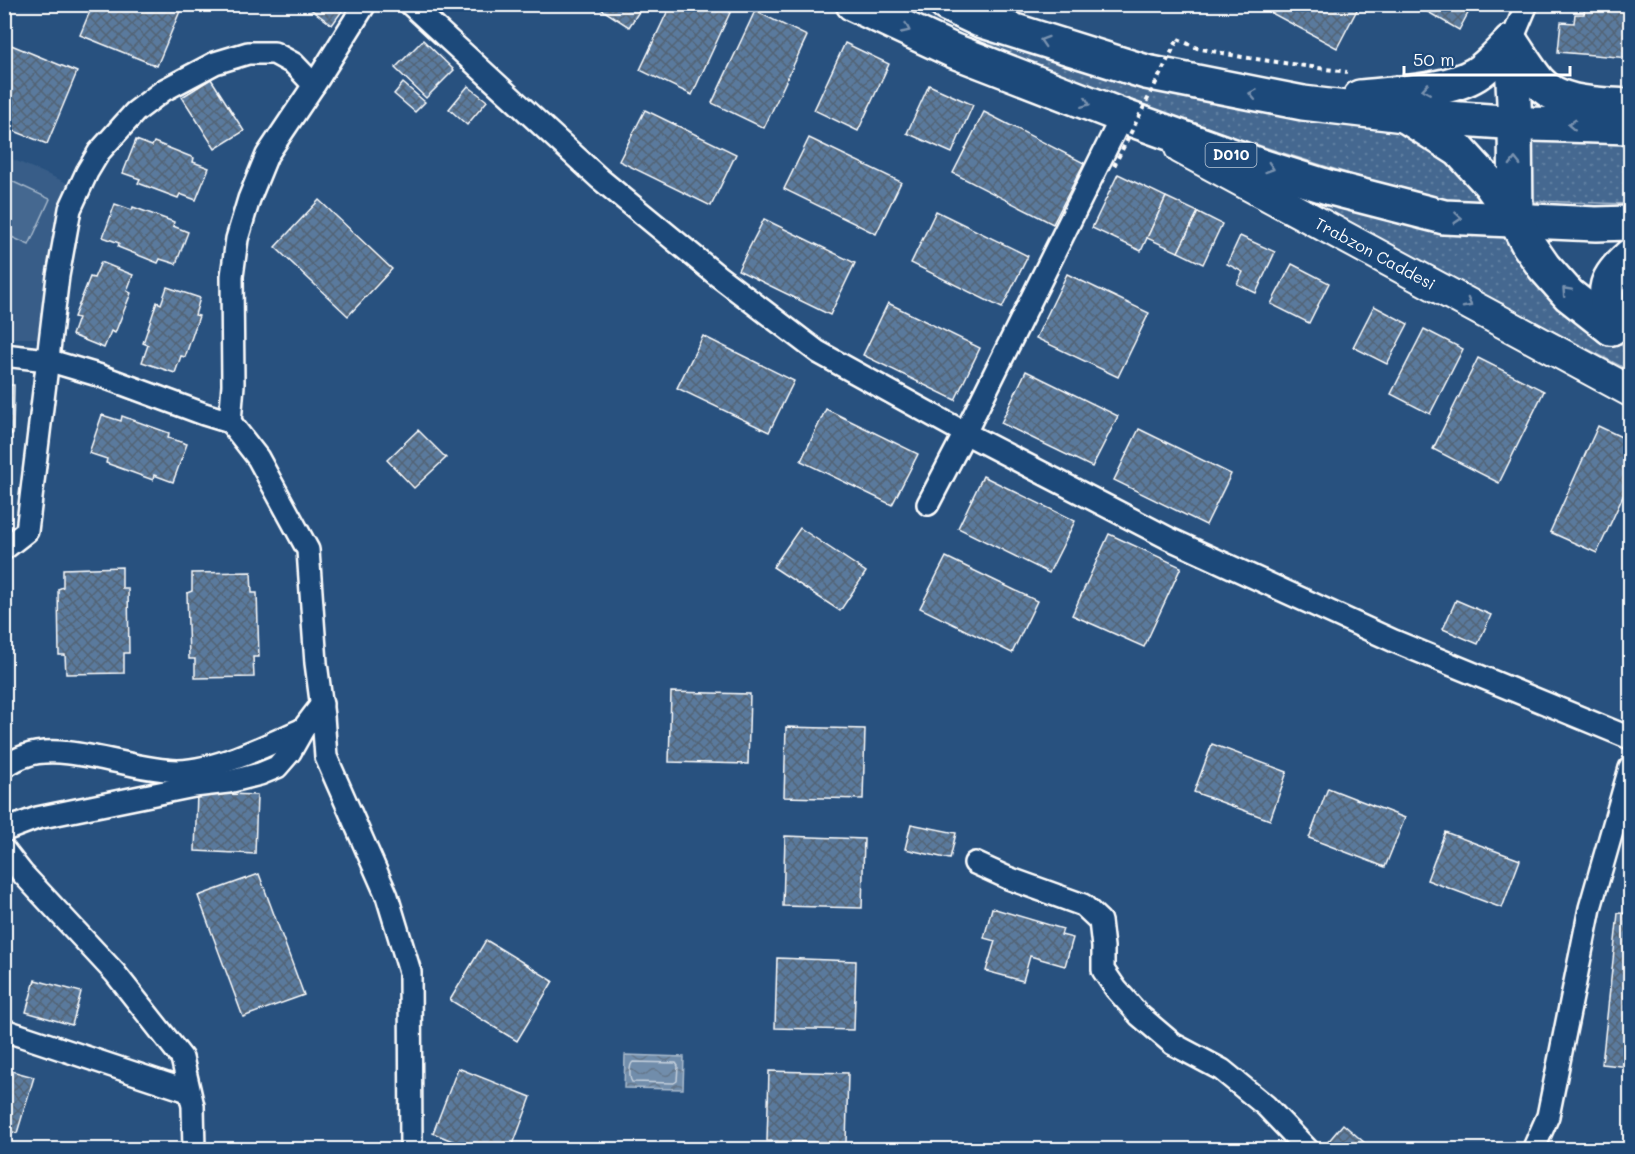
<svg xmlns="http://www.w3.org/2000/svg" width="1635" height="1154" viewBox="0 0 1635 1154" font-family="Mali,sans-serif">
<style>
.built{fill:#375d88}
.grass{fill:url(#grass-dots);stroke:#a2b4c8;stroke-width:1.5}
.pitch{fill:#446890;stroke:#a2b4c8;stroke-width:1.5}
.water{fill:url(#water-waves);stroke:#aabbcd;stroke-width:1.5}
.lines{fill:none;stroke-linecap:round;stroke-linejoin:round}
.shore{stroke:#c6d1dd;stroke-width:1.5}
.building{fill:url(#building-cross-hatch);stroke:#fff;stroke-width:1.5}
.minor-casing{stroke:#fff;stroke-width:26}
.secondary-casing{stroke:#fff;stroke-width:34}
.trunk-casing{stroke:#fff;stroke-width:38}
.path{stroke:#fff;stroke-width:4;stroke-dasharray:4.5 4.5;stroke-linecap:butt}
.minor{stroke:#1f4a7a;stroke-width:21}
.secondary{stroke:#1f4a7a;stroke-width:30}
.trunk{stroke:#1f4a7a;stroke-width:33}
.path-bridge{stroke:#fff;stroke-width:4;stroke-dasharray:4.5 4.5;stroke-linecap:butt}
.oneway{stroke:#7992af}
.labels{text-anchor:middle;stroke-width:5;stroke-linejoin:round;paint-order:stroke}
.shield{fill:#1f4a7a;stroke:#bcc9d7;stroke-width:1.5}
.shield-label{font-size:15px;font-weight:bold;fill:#fff}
.street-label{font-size:16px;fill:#fff;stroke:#1f4a7a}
</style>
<defs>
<pattern id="grass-dots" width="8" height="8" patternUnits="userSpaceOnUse" patternTransform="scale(1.5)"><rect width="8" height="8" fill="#446890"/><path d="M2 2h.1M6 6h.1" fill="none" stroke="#607fa1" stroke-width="1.8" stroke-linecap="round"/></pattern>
<pattern id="water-waves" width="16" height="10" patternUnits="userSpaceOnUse" patternTransform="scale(1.5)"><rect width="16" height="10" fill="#718dab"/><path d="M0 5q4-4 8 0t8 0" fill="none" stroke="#64768a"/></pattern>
<pattern id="building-cross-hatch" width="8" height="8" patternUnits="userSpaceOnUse" patternTransform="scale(1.5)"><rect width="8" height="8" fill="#5a7a9d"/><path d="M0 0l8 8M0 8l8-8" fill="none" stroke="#536374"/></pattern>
</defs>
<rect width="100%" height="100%" fill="#28517f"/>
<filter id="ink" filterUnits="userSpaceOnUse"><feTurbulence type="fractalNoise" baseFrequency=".0167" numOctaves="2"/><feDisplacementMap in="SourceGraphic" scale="12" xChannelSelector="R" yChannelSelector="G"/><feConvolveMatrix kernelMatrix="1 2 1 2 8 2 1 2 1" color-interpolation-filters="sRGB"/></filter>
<g filter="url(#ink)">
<polygon class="built" points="5,156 72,185 57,216 43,310 42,338 5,338"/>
<g class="grass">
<polygon points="978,31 1397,124 1456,166 1497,214 1429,199 1110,98 972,41"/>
<polygon points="1530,137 1630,140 1630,204 1532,201"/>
<polygon points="1247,172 1507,232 1591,327 1630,350 1630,371"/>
</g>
<polygon class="pitch" points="5,178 50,199 29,245 5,234"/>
<polygon class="water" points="625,1055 684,1057 683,1089 624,1088"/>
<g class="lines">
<path class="shore" d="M633 1062 676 1063 678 1066 677 1081 674 1083 632 1082C629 1078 629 1065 633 1062Z"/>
</g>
<g class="building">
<polygon points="93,4 183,4 157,66 80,35"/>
<polygon points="304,4 347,4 332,25"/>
<polygon points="600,4 644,4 629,27 598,7"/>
<polygon points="671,4 734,4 692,95 640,70"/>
<polygon points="1255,4 1360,4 1337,48"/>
<polygon points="1414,4 1473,4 1459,30"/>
<polygon points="1594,4 1630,4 1630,58 1558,52 1561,22 1574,23 1575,14 1584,14 1585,5"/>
<polygon points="755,11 807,36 764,128 712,103"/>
<polygon points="423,40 454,70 426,98 395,68"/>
<polygon points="4,42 77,72 47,144 4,127"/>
<polygon points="845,43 889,64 858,131 814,110"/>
<polygon points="211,79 244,131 215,149 182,97"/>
<polygon points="403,83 425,102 415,112 394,94"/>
<polygon points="929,85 973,105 952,153 907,133"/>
<polygon points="468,86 487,101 467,125 449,109"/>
<polygon points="645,110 736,154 711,206 619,161"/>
<polygon points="984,112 1084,163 1053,224 953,173"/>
<polygon points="809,138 901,182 876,234 784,189"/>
<polygon points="136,140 152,146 154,142 194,158 193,162 209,168 196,200 180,194 178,198 138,183 140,179 123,173"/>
<polygon points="1118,174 1166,197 1141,251 1092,228"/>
<polygon points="1166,197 1198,212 1178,252 1147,238"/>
<polygon points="319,200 392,269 348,316 275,247"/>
<polygon points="115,204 132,210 133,207 174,222 173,226 188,232 176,264 160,259 158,263 118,247 119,243 103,237"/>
<polygon points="936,211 1028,256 1002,308 911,263"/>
<polygon points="1198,212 1222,224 1203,264 1178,252"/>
<polygon points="764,219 855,263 830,315 738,270"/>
<polygon points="1240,236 1275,252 1256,293 1237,284 1243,272 1227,264"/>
<polygon points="101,262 133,275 127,291 131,293 115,333 111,331 104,348 72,335 78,318 74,317 90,277 94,278"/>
<polygon points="1292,264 1329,283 1309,323 1271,304"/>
<polygon points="1067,274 1149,313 1118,377 1036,338"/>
<polygon points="167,287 200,298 195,315 199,316 185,357 181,356 175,373 142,362 148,345 143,343 157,302 161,304"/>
<polygon points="888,303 980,348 955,400 863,355"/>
<polygon points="1374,306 1408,324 1387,364 1353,347"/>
<polygon points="1424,329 1463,349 1430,414 1391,394"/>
<polygon points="703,336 794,381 769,432 677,388"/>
<polygon points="1478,358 1544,391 1499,483 1433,449"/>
<polygon points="1026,371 1118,416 1092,467 1001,423"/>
<polygon points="4,385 14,385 13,434 4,434"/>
<polygon points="826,409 918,454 892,505 801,461"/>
<polygon points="102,415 121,421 122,416 169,433 168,438 187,444 173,482 154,475 153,480 106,463 107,459 89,453"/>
<polygon points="1598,426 1630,441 1630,481 1597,553 1550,532"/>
<polygon points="1139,429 1231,474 1206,525 1114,480"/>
<polygon points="418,430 446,458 414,488 387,460"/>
<polygon points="983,476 1075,521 1049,573 958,528"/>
<polygon points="800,528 866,572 840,611 773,567"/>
<polygon points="1109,534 1181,567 1144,647 1072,615"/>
<polygon points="946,557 1037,601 1012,653 920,608"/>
<polygon points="122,567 122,588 128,588 129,653 124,653 124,673 66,674 65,655 59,655 58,589 63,587 63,569"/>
<polygon points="251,572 252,593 257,593 259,657 253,657 254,677 195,678 195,659 189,659 187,593 192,591 192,573"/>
<polygon points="1456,600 1491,615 1478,644 1443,629"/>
<polygon points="671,692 750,694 748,764 669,762"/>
<polygon points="786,727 865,729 863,799 784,797"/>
<polygon points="1212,744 1287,772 1270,820 1194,792"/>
<polygon points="1328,788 1405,818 1385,867 1309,838"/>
<polygon points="197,793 257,795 255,854 195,851"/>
<polygon points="911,824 956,833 950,859 905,849"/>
<polygon points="1445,832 1520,860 1502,908 1427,880"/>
<polygon points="785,836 864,839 862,908 783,906"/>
<polygon points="259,874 304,995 243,1017 198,896"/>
<polygon points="992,908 1063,929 1061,935 1073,938 1065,966 1030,956 1023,981 986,971 995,941 984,938"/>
<polygon points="1618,913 1630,914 1630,1067 1602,1064"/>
<polygon points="486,940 553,981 517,1041 450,1000"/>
<polygon points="777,958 856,961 854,1030 775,1028"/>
<polygon points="35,980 81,992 72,1025 26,1012"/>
<polygon points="458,1068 531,1097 511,1150 474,1150 433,1133"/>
<polygon points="4,1069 34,1077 17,1133 4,1130"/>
<polygon points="769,1071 848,1073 846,1143 767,1141"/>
<polygon points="1343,1124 1373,1150 1335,1150 1327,1143"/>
</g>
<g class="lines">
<defs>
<g id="minor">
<polyline points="410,4 600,179 718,276 818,352 965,433 1170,539 1394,641 1630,738"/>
<polyline points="1511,42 1527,4"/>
<polyline points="4,355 47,360 101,376 204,414 230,422 233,385 232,276 237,239 249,199 267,155 318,79 365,4"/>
<polyline points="230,422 258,458 308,550 316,663 323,716 326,757 387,896 410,972 411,1150"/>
<polyline points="928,504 965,433 1122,116"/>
<polyline points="4,549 27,531 58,276 70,209 87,172 99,152 135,112 164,90 215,63 248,53 274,53 294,64 314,85"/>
<path d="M4 766C11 763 18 758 25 756 64 741 134 771 178 771 217 770 268 745 303 729"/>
<polyline points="4,832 5,830 37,818 194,786 228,782 260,774 277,767 290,752 303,729 322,704"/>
<polyline points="4,850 22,873 115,973 182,1058 193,1106 194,1150"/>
<polyline points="975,863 1008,878 1083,905 1100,921 1103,947 1103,970 1116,989 1139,1015 1173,1044 1222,1070 1266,1106 1308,1150"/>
<polyline points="4,1030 188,1091"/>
<polyline points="1533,1150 1548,1116 1590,908 1630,768"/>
</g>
<g id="secondary">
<path id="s1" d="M1180 148 1630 391"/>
</g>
<g id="trunk">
<polyline points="853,4 954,51 1122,116 1264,167 1331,188 1444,217 1596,224 1630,223"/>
<polyline points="946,4 980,20 1146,72 1303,103 1404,115 1532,124 1630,127"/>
<polyline points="1511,42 1515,122 1516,221"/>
<path d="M1511 42C1520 55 1528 69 1538 81 1559 106 1601 104 1630 106"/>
<path d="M1360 97C1394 93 1447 92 1476 74 1489 66 1500 52 1511 42"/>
<polyline points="1406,116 1459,150 1490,184 1516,221 1528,244 1544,267 1569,295 1611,328"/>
<path d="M1611 328C1605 290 1600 283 1630 256"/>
</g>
</defs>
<use href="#minor" class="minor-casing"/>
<use href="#secondary" class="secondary-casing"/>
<use href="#trunk" class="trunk-casing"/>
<polyline class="path" points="1178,39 1197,48 1242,57 1347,72"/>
<use href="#minor" class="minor"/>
<use href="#secondary" class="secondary"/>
<use href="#trunk" class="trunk"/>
<polyline class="path-bridge" points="1114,166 1178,39"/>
</g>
<defs><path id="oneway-chevron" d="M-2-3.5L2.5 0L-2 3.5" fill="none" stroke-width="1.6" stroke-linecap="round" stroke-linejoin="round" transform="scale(1.5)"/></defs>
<g class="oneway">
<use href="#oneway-chevron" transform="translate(906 29) rotate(25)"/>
<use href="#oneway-chevron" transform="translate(1044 41) rotate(-162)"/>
<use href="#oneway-chevron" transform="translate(1426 89) rotate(171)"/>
<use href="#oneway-chevron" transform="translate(1253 94) rotate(-169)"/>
<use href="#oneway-chevron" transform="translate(1086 103) rotate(21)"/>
<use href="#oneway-chevron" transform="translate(1572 125) rotate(-178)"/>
<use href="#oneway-chevron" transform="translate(1515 162) rotate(-91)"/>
<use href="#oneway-chevron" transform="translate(1270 168) rotate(18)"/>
<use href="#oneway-chevron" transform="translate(1458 218) rotate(4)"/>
<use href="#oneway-chevron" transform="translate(1566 291) rotate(-133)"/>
<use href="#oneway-chevron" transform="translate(1468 304) rotate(28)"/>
</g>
</g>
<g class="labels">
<rect class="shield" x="1205.5" y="143" width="51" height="24" rx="4.5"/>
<g class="shield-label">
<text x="1231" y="160">D010</text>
</g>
<g class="street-label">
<text dy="6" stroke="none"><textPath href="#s1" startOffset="222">Trabzon Caddesi</textPath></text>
</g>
</g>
<rect width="1635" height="1154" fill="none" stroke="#1f4a7a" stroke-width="24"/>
<rect x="12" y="12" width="1611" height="1130" fill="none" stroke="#fff" stroke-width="2" filter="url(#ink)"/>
<path d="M1404 66v9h166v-9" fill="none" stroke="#ffffff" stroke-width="3"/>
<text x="1413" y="66" font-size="18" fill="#ffffff" stroke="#1f4a7a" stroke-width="4.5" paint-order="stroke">50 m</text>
</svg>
